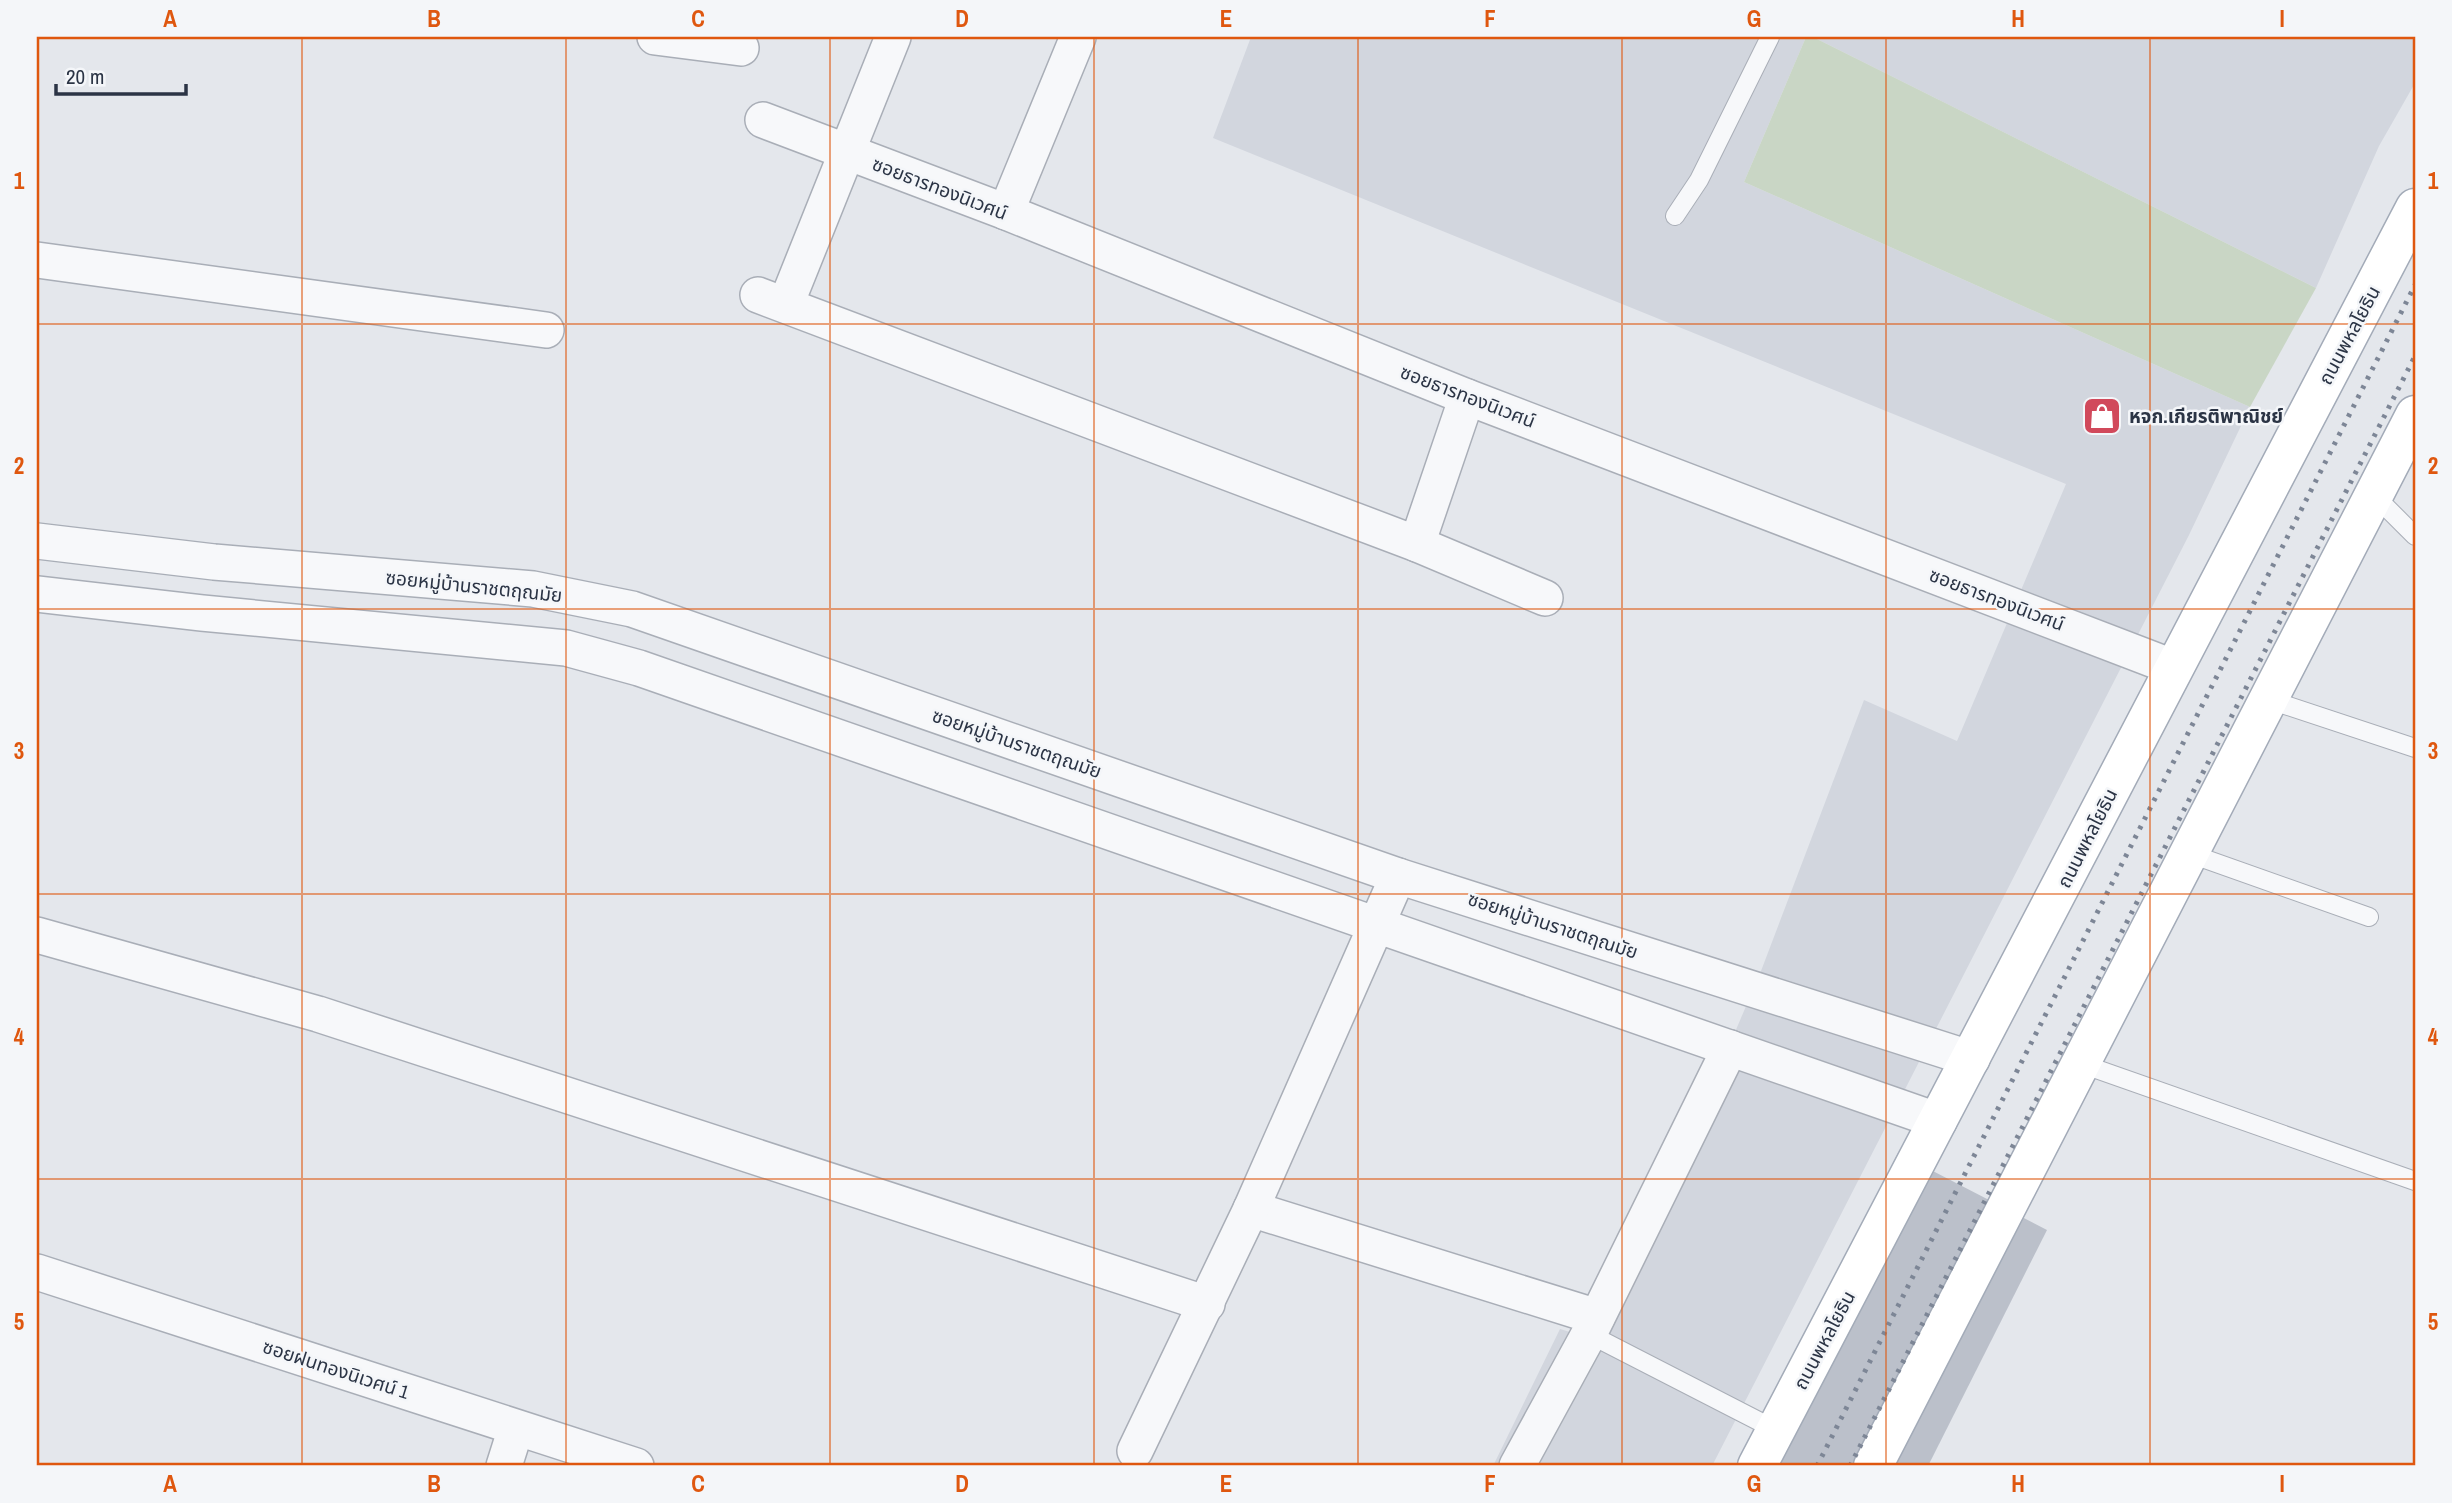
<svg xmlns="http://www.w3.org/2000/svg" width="2452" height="1503" viewBox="0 0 2452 1503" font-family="'Archivo Narrow','Noto Sans Thai',sans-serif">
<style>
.built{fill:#d2d6de}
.green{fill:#c9d6c5}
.building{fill:#bbc0ca}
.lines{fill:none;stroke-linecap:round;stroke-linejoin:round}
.lane-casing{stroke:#a9aeb7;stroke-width:20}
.street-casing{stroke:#a9aeb7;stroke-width:38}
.primary-casing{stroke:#a3abb8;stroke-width:41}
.lane{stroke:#f7f8fa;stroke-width:18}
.street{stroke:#f7f8fa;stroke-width:35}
.primary{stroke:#fff;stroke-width:38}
.rail{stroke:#7d8696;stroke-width:5;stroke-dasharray:3.5 7;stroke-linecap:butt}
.grid{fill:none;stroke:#df570f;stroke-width:2;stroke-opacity:0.55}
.labels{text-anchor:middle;stroke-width:5;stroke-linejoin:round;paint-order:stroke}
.street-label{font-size:19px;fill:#2b3445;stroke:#f4f6f9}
.poi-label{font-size:19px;font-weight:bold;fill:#2b3445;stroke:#f4f6f9;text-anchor:start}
.neatline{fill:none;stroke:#df570f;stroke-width:2.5}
.grid-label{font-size:23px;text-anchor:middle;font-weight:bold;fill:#df570f}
</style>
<rect width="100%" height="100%" fill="#e4e7ec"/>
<g class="built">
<polygon points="1251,37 1806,37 1744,182 2250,407 2189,535 1712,1466 1493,1466 1560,1329 1603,1342 1761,971 1864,700 1957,741 2066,484 1213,138"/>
<polygon points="1813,37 2415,37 2415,83 2379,146 2316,288"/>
</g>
<polygon class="green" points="1806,37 1813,37 2316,288 2250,407 1744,182"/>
<polygon class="building" points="1898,1153 2047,1230 1928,1466 1739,1466"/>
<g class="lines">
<defs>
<g id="lane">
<polyline points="1675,216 1699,180 1770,37"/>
<polyline points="2374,495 2415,536"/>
<polyline points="2270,700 2415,748"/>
<polyline points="2191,854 2369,917"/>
<polyline points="2082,1064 2415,1181"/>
<polyline points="1589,1334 1776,1430"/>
</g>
<g id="street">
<polyline points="655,37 741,48"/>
<polyline points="763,120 1006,212 1467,397 2175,668"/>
<polyline points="1006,212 1078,37"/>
<polyline points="37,260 546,330"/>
<polyline points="758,295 1417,544 1545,598"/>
<polyline points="786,304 893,37"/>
<polyline points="37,541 214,562 533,589 632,609 1398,876 1972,1059"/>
<polyline points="1417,544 1467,397"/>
<polyline points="37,594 202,613 566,648 639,668 1939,1121"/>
<polyline points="37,935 318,1014 1207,1304"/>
<polyline points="1251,1209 1597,1317"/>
<polyline points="37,1272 636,1466"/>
<polyline points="1135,1451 1251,1209 1398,876"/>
<polyline points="504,1466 516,1428"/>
<polyline points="1517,1466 1589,1334 1730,1048"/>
</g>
<g id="primary">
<polyline points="1757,1466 2415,208"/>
<polyline points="1873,1466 2415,415"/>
</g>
</defs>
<use href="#lane" class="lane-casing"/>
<use href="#street" class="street-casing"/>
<use href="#primary" class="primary-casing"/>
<use href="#lane" class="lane"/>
<use href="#street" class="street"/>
<use href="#primary" class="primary"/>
<g class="rail">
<polyline points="1817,1466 2415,285"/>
<polyline points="1850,1466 2415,356"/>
</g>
</g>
<path class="grid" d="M302 37V1466M566 37V1466M830 37V1466M1094 37V1466M1358 37V1466M1622 37V1466M1886 37V1466M2150 37V1466M37 324H2415M37 609H2415M37 894H2415M37 1179H2415"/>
<defs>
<symbol id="shop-square" viewBox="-11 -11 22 22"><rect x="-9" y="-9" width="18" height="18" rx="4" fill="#d1495b" stroke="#f4f6f9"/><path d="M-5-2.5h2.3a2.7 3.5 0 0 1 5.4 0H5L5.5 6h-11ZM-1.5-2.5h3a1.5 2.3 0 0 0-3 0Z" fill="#fff"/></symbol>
</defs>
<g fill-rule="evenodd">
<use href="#shop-square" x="2080" y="394" width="44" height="44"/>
</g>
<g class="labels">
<g class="street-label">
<text transform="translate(940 188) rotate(21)" y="7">ซอยธารทองนิเวศน์</text>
<text transform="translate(2349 335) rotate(-62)" y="7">ถนนพหลโยธิน</text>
<text transform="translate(1468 396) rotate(21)" y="7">ซอยธารทองนิเวศน์</text>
<text transform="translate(474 586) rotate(6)" y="7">ซอยหมู่บ้านราชตฤณมัย</text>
<text transform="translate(1997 599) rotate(21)" y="7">ซอยธารทองนิเวศน์</text>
<text transform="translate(1017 743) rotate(19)" y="7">ซอยหมู่บ้านราชตฤณมัย</text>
<text transform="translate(2087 838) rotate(-63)" y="7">ถนนพหลโยธิน</text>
<text transform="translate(1553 925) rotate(18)" y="7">ซอยหมู่บ้านราชตฤณมัย</text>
<text transform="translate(1824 1340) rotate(-62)" y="7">ถนนพหลโยธิน</text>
<text transform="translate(336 1369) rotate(18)" y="7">ซอยฝนทองนิเวศน์ 1</text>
</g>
<g class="poi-label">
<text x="2129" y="423">หจก.เกียรติพาณิชย์</text>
</g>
</g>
<rect width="2452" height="1503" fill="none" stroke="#f4f6f9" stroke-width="77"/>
<path d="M56 84v10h130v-10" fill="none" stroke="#2b3445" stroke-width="3.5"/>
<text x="66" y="84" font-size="21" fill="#2b3445" stroke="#f4f6f9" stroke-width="5" paint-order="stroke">20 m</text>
<rect x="38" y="38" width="2376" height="1426" class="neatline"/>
<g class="grid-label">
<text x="170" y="27">A</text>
<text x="434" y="27">B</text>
<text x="698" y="27">C</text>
<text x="962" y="27">D</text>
<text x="1226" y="27">E</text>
<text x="1490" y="27">F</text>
<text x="1754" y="27">G</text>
<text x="2018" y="27">H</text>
<text x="2282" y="27">I</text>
<text x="19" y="189">1</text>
<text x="2433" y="189">1</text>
<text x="19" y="474">2</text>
<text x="2433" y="474">2</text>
<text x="19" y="759">3</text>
<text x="2433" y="759">3</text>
<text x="19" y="1045">4</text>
<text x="2433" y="1045">4</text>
<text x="19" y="1330">5</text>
<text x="2433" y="1330">5</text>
<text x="170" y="1492">A</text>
<text x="434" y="1492">B</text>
<text x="698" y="1492">C</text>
<text x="962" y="1492">D</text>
<text x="1226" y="1492">E</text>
<text x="1490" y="1492">F</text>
<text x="1754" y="1492">G</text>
<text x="2018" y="1492">H</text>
<text x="2282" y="1492">I</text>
</g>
</svg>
